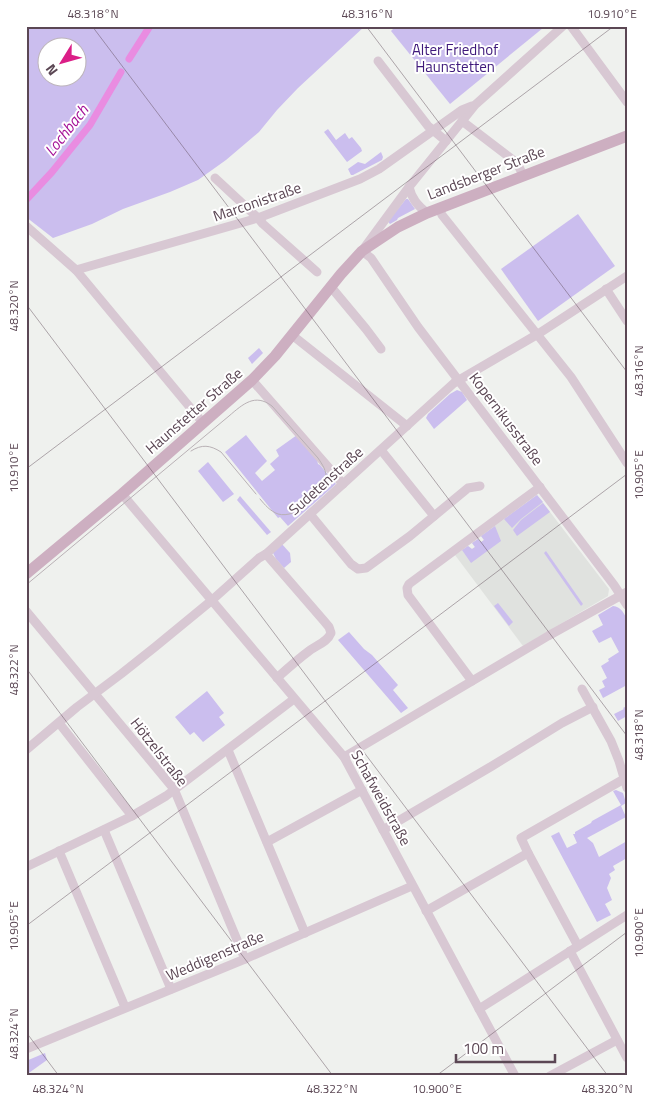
<svg xmlns="http://www.w3.org/2000/svg" width="653" height="1102" viewBox="0 0 653 1102" font-family="'Titillium Web',sans-serif">
<style>
.education{fill:#e0e2df}
.green{fill:#cbbeee;fill-rule:evenodd}
.lines{fill:none;stroke-linecap:round;stroke-linejoin:round}
.canal{stroke:#e98ce1;stroke-width:7}
.minor{stroke:#d8c8d3;stroke-width:9}
.major{stroke:#cdafc1;stroke-width:11}
.tram{stroke:#b9b1b5;stroke-width:1}
.ticks{fill:none;stroke:#5b4754;stroke-width:1;stroke-opacity:0.45}
.labels{text-anchor:middle;stroke-width:4;stroke-linejoin:round;paint-order:stroke}
.park-label{font-size:15px;fill:#3f197b;stroke:#fff}
.street-label{font-size:15px;fill:#5b4754;stroke:#fff}
.water-label{font-size:16px;font-style:italic;fill:#a51097;stroke:#fff}
.neatline{fill:none;stroke:#5b4754;stroke-width:2}
.ticks-label{font-size:12px;text-anchor:middle;fill:#5b4754}
</style>
<rect width="100%" height="100%" fill="#eff1ee"/>
<polygon class="education" points="537,495 609,589 608,596 523,646 455,555 468,546 472,549 475,547 472,543 478,539 481,542 484,540 481,536"/>
<g class="green">
<path d="M26 26H365L298 88 277 110 259 132 226 160 198 180 170 192 123 209 92 224 53 238 26 217ZM48 48H78V78H48Z"/>
<polygon points="396,26 541,26 543,28 450,104 391,31"/>
<polygon points="328,129 336,140 345,133 349,139 352,137 361,148 362,151 347,162 324,132"/>
<polygon points="381,152 383,157 382,160 353,175 351,175 348,169 358,162 365,164"/>
<polygon points="406,199 408,199 415,209 398,218 397,220 390,224 389,223 388,221"/>
<polygon points="578,214 615,266 538,321 501,269"/>
<polygon points="259,348 263,353 252,364 248,358"/>
<polygon points="457,390 462,392 467,400 434,429 426,418 428,414 450,394"/>
<polygon points="246,435 267,461 255,473 262,481 275,470 270,464 279,456 276,450 297,435 317,460 318,464 320,465 336,484 288,526 280,517 278,518 225,452"/>
<polygon points="208,462 234,494 223,502 198,471"/>
<polygon points="537,495 543,502 521,519 512,528 504,519"/>
<polygon points="240,496 271,532 267,535 237,500"/>
<polygon points="543,503 550,512 517,536 513,530 521,520"/>
<polygon points="495,526 501,541 471,563 462,550 468,546 472,549 475,547 472,543 478,539 481,542 484,540 481,536"/>
<polygon points="281,543 290,553 291,562 284,568 276,559 272,551"/>
<polygon points="546,551 583,604 581,606 544,553"/>
<polygon points="498,603 513,622 509,626 494,606"/>
<path d="M613 606C621 607 623 612 627 619V685L603 698 599 690 605 687 602 681 607 678 601 666 609 661 608 659 619 652 611 637 599 643 592 631 603 625 598 615Z"/>
<polygon points="349,632 364,649 372,655 398,685 393,690 408,708 401,713 338,640"/>
<polygon points="207,691 224,713 219,717 225,725 203,742 194,732 190,735 175,717"/>
<polygon points="627,706 627,716 618,721 614,714 624,709 623,708"/>
<polygon points="616,790 623,793 626,803 621,806 626,817 587,838 593,843 599,857 627,841 627,858 613,866 615,870 609,874 611,878 607,888 612,900 605,904 611,915 597,922 551,836 559,832 567,848 577,843 573,834 575,834 575,832 591,823 592,821 621,805 613,791"/>
<polygon points="45,1053 47,1060 26,1075 26,1061"/>
</g>
<g class="lines">
<g class="canal">
<polyline points="129,59 150,26"/>
<polyline points="26,200 52,172 90,125 121,72"/>
</g>
<g class="minor">
<polyline points="563,26 475,105 409,187 362,251 371,258 418,327 614,585 627,605"/>
<polyline points="571,26 627,102"/>
<polyline points="378,61 428,126 446,141"/>
<polyline points="462,121 517,163 523,175"/>
<polyline points="215,178 258,218 263,224 317,272"/>
<path d="M409 187C412 199 417 205 427 213"/>
<polyline points="439,208 442,215 571,377 627,463"/>
<polyline points="26,226 76,270 203,423"/>
<polyline points="76,270 258,218 360,179 379,169 462,110 472,106"/>
<polyline points="331,287 366,329 381,349"/>
<polyline points="606,289 627,321"/>
<polyline points="292,335 407,426"/>
<polyline points="252,380 343,484"/>
<polyline points="381,450 434,516"/>
<polyline points="122,494 344,757 515,1076"/>
<polyline points="310,514 351,564 358,569 366,568 410,536 468,488 480,486"/>
<path d="M266 554 324 621 329 627 331 633C327 643 316 645 309 651 298 659 287 669 277 678"/>
<polyline points="26,611 174,789 245,959"/>
<polyline points="472,681 408,595 407,588 409,584 540,487"/>
<polyline points="582,689 611,741 619,761 627,788"/>
<polyline points="59,723 132,816"/>
<polyline points="26,750 77,707 121,674 155,647 211,601 259,558 266,554 454,383 538,334 627,276"/>
<polyline points="228,750 305,933"/>
<polyline points="344,757 548,636 627,592"/>
<polyline points="104,830 171,989"/>
<polyline points="383,830 492,766 562,723 593,707"/>
<polyline points="267,842 362,790"/>
<polyline points="59,851 125,1007"/>
<polyline points="528,853 578,946"/>
<polyline points="26,867 132,816 166,796 294,699"/>
<polyline points="426,911 528,853 521,838 624,779"/>
<polyline points="570,951 627,1058"/>
<polyline points="479,1009 627,915"/>
<polyline points="26,1049 245,959 412,886"/>
<polyline points="550,1076 617,1040"/>
</g>
<polyline class="major" points="26,574 122,494 252,380 275,356 341,274 362,251 398,227 427,213 627,136"/>
<g class="tram">
<path d="M191 451C202 444 210 445 221 452L256 494"/>
<path d="M26 585 229 416C243 404 255 393 272 406L318 458C322 464 327 471 326 479 324 496 296 519 278 514 270 511 265 505 260 499"/>
</g>
</g>
<path class="ticks" d="M92 26 627 736M366 26 627 372M26 304 608 1076M26 469 614 26M26 668 333 1076M26 926 627 474M26 1032 59 1076M436 1076 627 932"/>
<g class="labels">
<g class="park-label">
<text x="455" y="55">Alter Friedhof<tspan x="455" dy="17">Haunstetten</tspan></text>
</g>
<g class="street-label">
<text transform="translate(486 173) rotate(-21)" y="5">Landsberger Straße</text>
<text transform="translate(257 202) rotate(-19)" y="5">Marconistraße</text>
<text transform="translate(194 411) rotate(-41)" y="5">Haunstetter Straße</text>
<text transform="translate(506 419) rotate(53)" y="5">Kopernikusstraße</text>
<text transform="translate(326 481) rotate(-42)" y="5">Sudetenstraße</text>
<text transform="translate(159 752) rotate(52)" y="5">Hötzelstraße</text>
<text transform="translate(381 798) rotate(61)" y="5">Schafweidstraße</text>
<text transform="translate(215 956) rotate(-23)" y="5">Weddigenstraße</text>
</g>
<g class="water-label">
<text transform="translate(66 130) rotate(-52)" y="6">Lochbach</text>
</g>
</g>
<rect width="653" height="1102" fill="none" stroke="#ffffff" stroke-width="55"/>
<g transform="translate(62 62) rotate(233)"><circle r="24" fill="#ffffff" stroke="#bdb5bb"/>
<path d="M0-4L9 19L0 12L-9 19Z" fill="#db1e87"/>
<text y="-8" font-size="14" font-weight="bold" text-anchor="middle" fill="#5b4754">N</text>
</g>
<path d="M456 1054v8h99v-8" fill="none" stroke="#5b4754" stroke-width="2.5"/>
<text x="463" y="1054" font-size="15" fill="#5b4754" stroke="#ffffff" stroke-width="4" paint-order="stroke">100 m</text>
<rect x="28" y="28" width="598" height="1046" class="neatline"/>
<g class="ticks-label">
<text x="93" y="18">48.318°N</text>
<text x="367" y="18">48.316°N</text>
<text x="612" y="18">10.910°E</text>
<text transform="translate(14 306) rotate(-90)" y="4">48.320°N</text>
<text transform="translate(639 371) rotate(-90)" y="4">48.316°N</text>
<text transform="translate(14 468) rotate(-90)" y="4">10.910°E</text>
<text transform="translate(639 475) rotate(-90)" y="4">10.905°E</text>
<text transform="translate(14 670) rotate(-90)" y="4">48.322°N</text>
<text transform="translate(639 735) rotate(-90)" y="4">48.318°N</text>
<text transform="translate(14 926) rotate(-90)" y="4">10.905°E</text>
<text transform="translate(639 933) rotate(-90)" y="4">10.900°E</text>
<text transform="translate(14 1034) rotate(-90)" y="4">48.324°N</text>
<text x="58" y="1093">48.324°N</text>
<text x="332" y="1093">48.322°N</text>
<text x="437" y="1093">10.900°E</text>
<text x="607" y="1093">48.320°N</text>
</g>
</svg>
